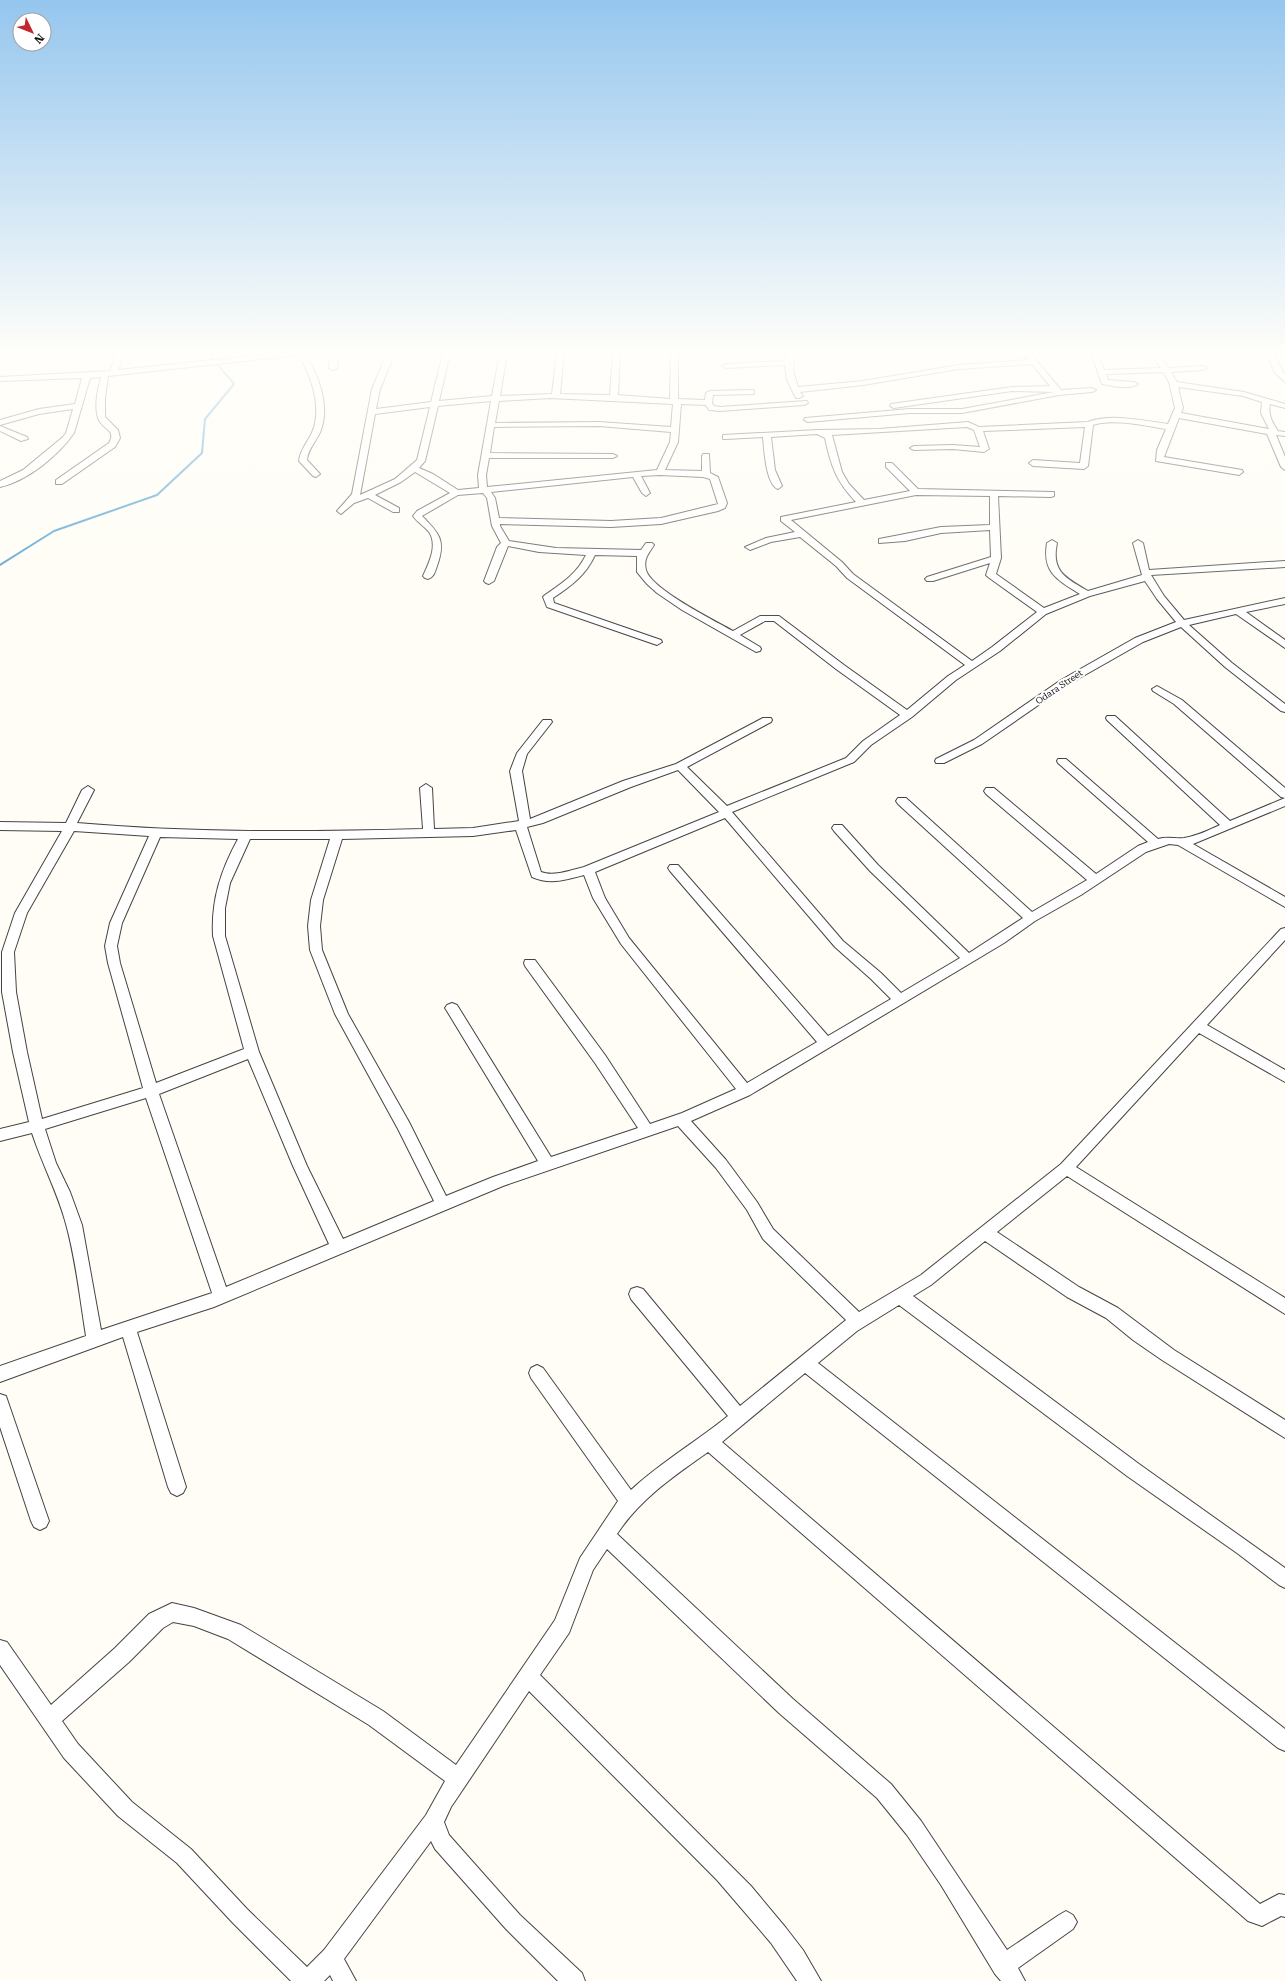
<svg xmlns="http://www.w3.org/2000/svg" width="1285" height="1981" viewBox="0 0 1285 1981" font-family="'Roboto Serif',serif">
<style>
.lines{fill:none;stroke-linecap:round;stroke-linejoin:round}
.stream{stroke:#3f96cf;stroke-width:2}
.minor-casing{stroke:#444;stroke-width:2}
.minor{fill:#fff;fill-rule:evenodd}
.labels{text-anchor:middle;stroke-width:4;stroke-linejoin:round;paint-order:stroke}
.far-street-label{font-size:9px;fill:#111;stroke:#fff}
</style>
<rect width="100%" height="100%" fill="#fffdf5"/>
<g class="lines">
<polyline class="stream" points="0,565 54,531 157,495 202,453 205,419 234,384 208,353"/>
<defs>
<g id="minor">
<path d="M113 353H120L122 360 118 370 281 353H304C318 374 330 404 321 430 317 441 308 448 307 460L320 474 316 477 313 476 299 461C300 449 309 441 313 430 322 406 311 376 299 355L108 376 105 398V417L118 430 120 438 115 447 62 484H56V480L109 443C117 429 102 430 98 418 94 405 98 389 101 377L90 378 74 433C58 456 27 481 0 487V481L23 470 63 437 66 433 73 409 39 414 0 425V420L39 409 75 404 82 378 0 381V377L110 371 114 360Z"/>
<polygon points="331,353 338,353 337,368 333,370 329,368"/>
<path d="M387 353H395L380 389 376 409 431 402 443 353H450L439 401 492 396 500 353H507L500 396 552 394 557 353H564L560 394 610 395 613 353H620L618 395 670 399 671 353H678V399L705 400 706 393 710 391 751 390H754V394L713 395 712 403 714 406 720 407 807 401 808 403 804 405 720 411 709 410 706 405 681 404 678 442 665 470 702 471V456L703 454H709L710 473 718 477 727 503 725 508 718 511 661 524 611 527 500 524V526L509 541 556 548 641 550 646 543H652L654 545C649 553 643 559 646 570 651 589 715 621 733 631L760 616H779L844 665 907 710 948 676 965 665 847 578 836 566 800 537 771 542 750 550 745 547 766 538 795 532 781 521V517L856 502C836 481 831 466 825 438L817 434 771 437 775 470 782 486 778 489C766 485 764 449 763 437L726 439H723V435L818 430 879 429 968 422 979 427 1088 422C1112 413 1143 421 1168 424L1175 408 1169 382 1163 372 1106 374 1108 380 1134 382 1138 384C1130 390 1112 386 1102 384L1091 353H1097L1104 370 1161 368 1149 353H1157L1168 368 1203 366 1207 368 1203 370 1171 372 1177 382 1244 392 1285 404V408L1270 404C1268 415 1272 422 1278 431L1285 432V436L1276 435 1285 457V470L1281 467 1267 434 1179 418 1164 457 1242 470 1243 472 1239 475 1156 461 1157 450 1166 429C1146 426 1112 418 1093 425L1088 466 1084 469 1033 466 1029 463 1033 460 1080 463 1085 427 983 431 989 449 984 452 953 449 914 450 910 448 914 446 953 445 980 447 974 430 967 427 832 435 842 472 849 484 864 500 910 491 886 467V463H892L918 489 1054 492V496L1051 497 998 496 1001 558 996 574 1044 608 1080 594C1057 580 1042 572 1047 543L1052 540 1057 543C1051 572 1066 578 1088 591L1142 575 1133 543 1138 540 1143 543 1149 570 1285 561V567L1151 575 1164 596 1184 620 1285 598V604L1246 612 1285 640V648L1236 614 1189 625 1232 663 1285 704V712L1281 711 1225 667 1181 627 1143 642 1069 684 982 744 944 763H936L935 761 936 759 974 740 1061 680 1135 638 1176 622 1157 599 1145 581 1090 596 1046 614 1000 651 956 680 912 717 871 745 854 762 732 812 843 941 881 973 901 993 960 958 870 871 834 831 832 828 834 825H842L878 865 969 953 1023 918 898 804 896 801 898 798H906L1032 912 1087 880 986 794 984 791 986 788H994L1096 874 1138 846 1148 842 1058 763 1057 761 1058 759H1066L1158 839C1167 836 1175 839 1184 838 1197 836 1209 830 1220 825L1107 720 1106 718 1107 716H1115L1230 821 1285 798V806L1193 844 1285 897V907L1178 845 1169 844 1146 852 1081 895 1035 921 1004 943 750 1095 691 1121 726 1160 757 1202 773 1229 859 1312 921 1275 1061 1164 1281 929 1285 928V940L1207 1025 1285 1070V1082L1199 1033 1076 1167 1285 1298V1314L1067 1176 997 1232 1079 1287 1118 1308 1174 1350 1285 1420V1438L1162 1360 1133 1340 1106 1318 1067 1297 985 1241 931 1285 913 1296 1139 1464 1285 1568V1588L1279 1585 1237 1553 1127 1476 899 1305 857 1331 818 1363 1285 1729V1751L1278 1748 805 1373 722 1442 1260 1904 1279 1894 1285 1895V1917L1281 1916 1262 1926 1248 1921 708 1452C674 1476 640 1499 617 1534L793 1699 891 1784 921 1821 1007 1950 1059 1915 1066 1911 1073 1915 1077 1922 1073 1929 1018 1968 1025 1981H1001L995 1974 941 1885 907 1835 877 1798 779 1713 607 1549 593 1570 569 1633 540 1675 751 1886 786 1928 803 1950 821 1981H797L771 1943 717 1880 529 1691 451 1807 444 1822 449 1835 520 1915 582 1973 585 1981H558L506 1929 435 1849 431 1841 344 1959 356 1981H333L330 1975 324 1981H291L233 1923 177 1863 118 1816 64 1758 0 1665V1640L7 1642 51 1705 115 1648 149 1614 172 1603 194 1608 241 1625 383 1711 456 1765 555 1620 580 1558 618 1501 531 1378 529 1373 531 1368 537 1365 543 1368 631 1490C661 1462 696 1442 728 1416L631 1299 629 1294 631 1289 637 1287 643 1289 740 1406 846 1320 763 1239 747 1210 716 1168 678 1126 503 1186 214 1307 137 1332 186 1487 183 1493 177 1496 171 1493 168 1487 123 1337 0 1382V1366L86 1336C80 1299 76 1260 66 1224 58 1193 42 1164 32 1133L0 1141V1129L29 1122 13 1052 2 992V952L15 913 62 831 0 830V822L66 823 82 790 88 786 94 790 77 823C192 833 307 832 423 829L420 788 426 784 432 788 434 829 473 828 519 821 510 771 517 753 543 720H551L552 722 527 754 522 771 530 819 623 781 676 764 763 718H771L772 720 771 722 687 767 727 806 846 758 863 741 900 715 836 669 774 621H765L740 635 760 647 761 649 760 651 756 652 682 610 657 593 647 584 637 572V556L595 555C586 575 571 586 553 598L554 603 661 640 662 642 657 645 547 607 543 597 545 595C561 584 577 574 586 555L539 552 508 546 494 581 489 584 486 583 484 581 497 547 501 543 492 526 487 498 483 493 458 495 422 516C440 534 446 541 437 566 435 572 434 577 428 579L425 578 423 576C429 563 438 545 429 532 424 526 417 522 413 516L417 511 450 493 415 472 401 482 375 495 399 508V512H393L368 498 354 503 341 514 337 511 352 494 372 389ZM1178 387 1243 396 1262 402 1261 413 1269 429 1181 413 1183 408ZM550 398 673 404 671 427 599 422 495 423 499 401ZM491 401 478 475 479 488 458 490 433 474 419 468 425 461 438 406ZM430 407 417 460 395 479 360 495 375 414ZM599 426 671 432 670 442 657 470 487 487 486 475 489 458H613L617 456 613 454 490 453 494 427ZM660 475 703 477 710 479 718 504 661 518 611 521 499 518 495 498 491 492 633 477 642 493 646 496 650 493 641 476ZM916 495 990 496V525L941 527 879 539V543L905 541 941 533 990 530 991 557 927 577 925 579 927 581H933L990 563 986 575 988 577 1037 612 992 647 972 661 853 574 842 562 791 520ZM678 770 719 812 584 867C571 870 554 877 541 872L527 827 543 823 631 787ZM725 818 835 947 871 979 891 999 828 1036 678 865H670L668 868 670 871 817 1042 747 1083 629 938 605 898 595 872ZM516 830 532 877C550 885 565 880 584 875L593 898 621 944 736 1089 682 1113 650 1124 605 1055 535 960H525L524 963 525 966 595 1063 638 1128 551 1157 457 1005 452 1003 447 1005 445 1008 447 1011 538 1161 493 1177 446 1196 409 1122 348 1014 322 950 320 926 323 900 342 839 473 836ZM74 831 149 836 110 923 105 946 108 963 143 1088 42 1119 27 1052 16 992 14 952 27 913ZM160 837 238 839C221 870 211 900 213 936L244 1049 156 1083 120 963 117 946 122 923ZM250 839H330L311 900 308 926 310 950 335 1014 398 1129 434 1201 343 1239 307 1166 259 1052 225 936V908L230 883ZM248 1059 293 1166 329 1244 226 1287 159 1094ZM146 1098 212 1293 101 1330 82 1225 70 1192 56 1163 45 1129ZM173 1622 194 1626 228 1639 369 1725 445 1781 426 1815 324 1950 307 1967 247 1909 191 1849 132 1802 78 1744 62 1721 129 1662 163 1628Z"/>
<polygon points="787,353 794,353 793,370 798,387 863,381 959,365 1028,360 1022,353 1030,353 1061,390 1092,388 1096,390 1092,392 1059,395 962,413 910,413 808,422 804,420 805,418 910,409 962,409 1054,392 1012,391 894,408 890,406 891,404 1012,387 1050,386 1032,364 959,369 863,385 800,392 803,396 799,398 796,398 787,380 785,365 726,368 722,366 726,364 785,361"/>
<polygon points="1266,353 1273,353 1285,375 1285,382 1275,373"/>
<polygon points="0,426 27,437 28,439 21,441 0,431"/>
<polygon points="1157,686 1182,700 1285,788 1285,798 1281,797 1174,704 1153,691 1152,689"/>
<polygon points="0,1394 6,1396 8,1402 49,1521 46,1527 40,1530 34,1527 31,1521 0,1427"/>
</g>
</defs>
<use href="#minor" class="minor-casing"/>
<use href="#minor" class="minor"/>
</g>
<linearGradient id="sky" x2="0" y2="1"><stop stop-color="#95c6ee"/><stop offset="0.56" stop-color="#fffefa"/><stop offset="1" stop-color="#fffefa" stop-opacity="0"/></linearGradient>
<rect width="1285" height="630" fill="url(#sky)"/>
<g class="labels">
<g class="far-street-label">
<text transform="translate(1059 687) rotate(-34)" y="3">Odara Street</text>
</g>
</g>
<g transform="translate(32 32) rotate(133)"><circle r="19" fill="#ffffff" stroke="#a0a0a0"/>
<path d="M0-3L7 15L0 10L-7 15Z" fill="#c4262e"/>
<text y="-6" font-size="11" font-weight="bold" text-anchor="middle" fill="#111111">N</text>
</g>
</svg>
